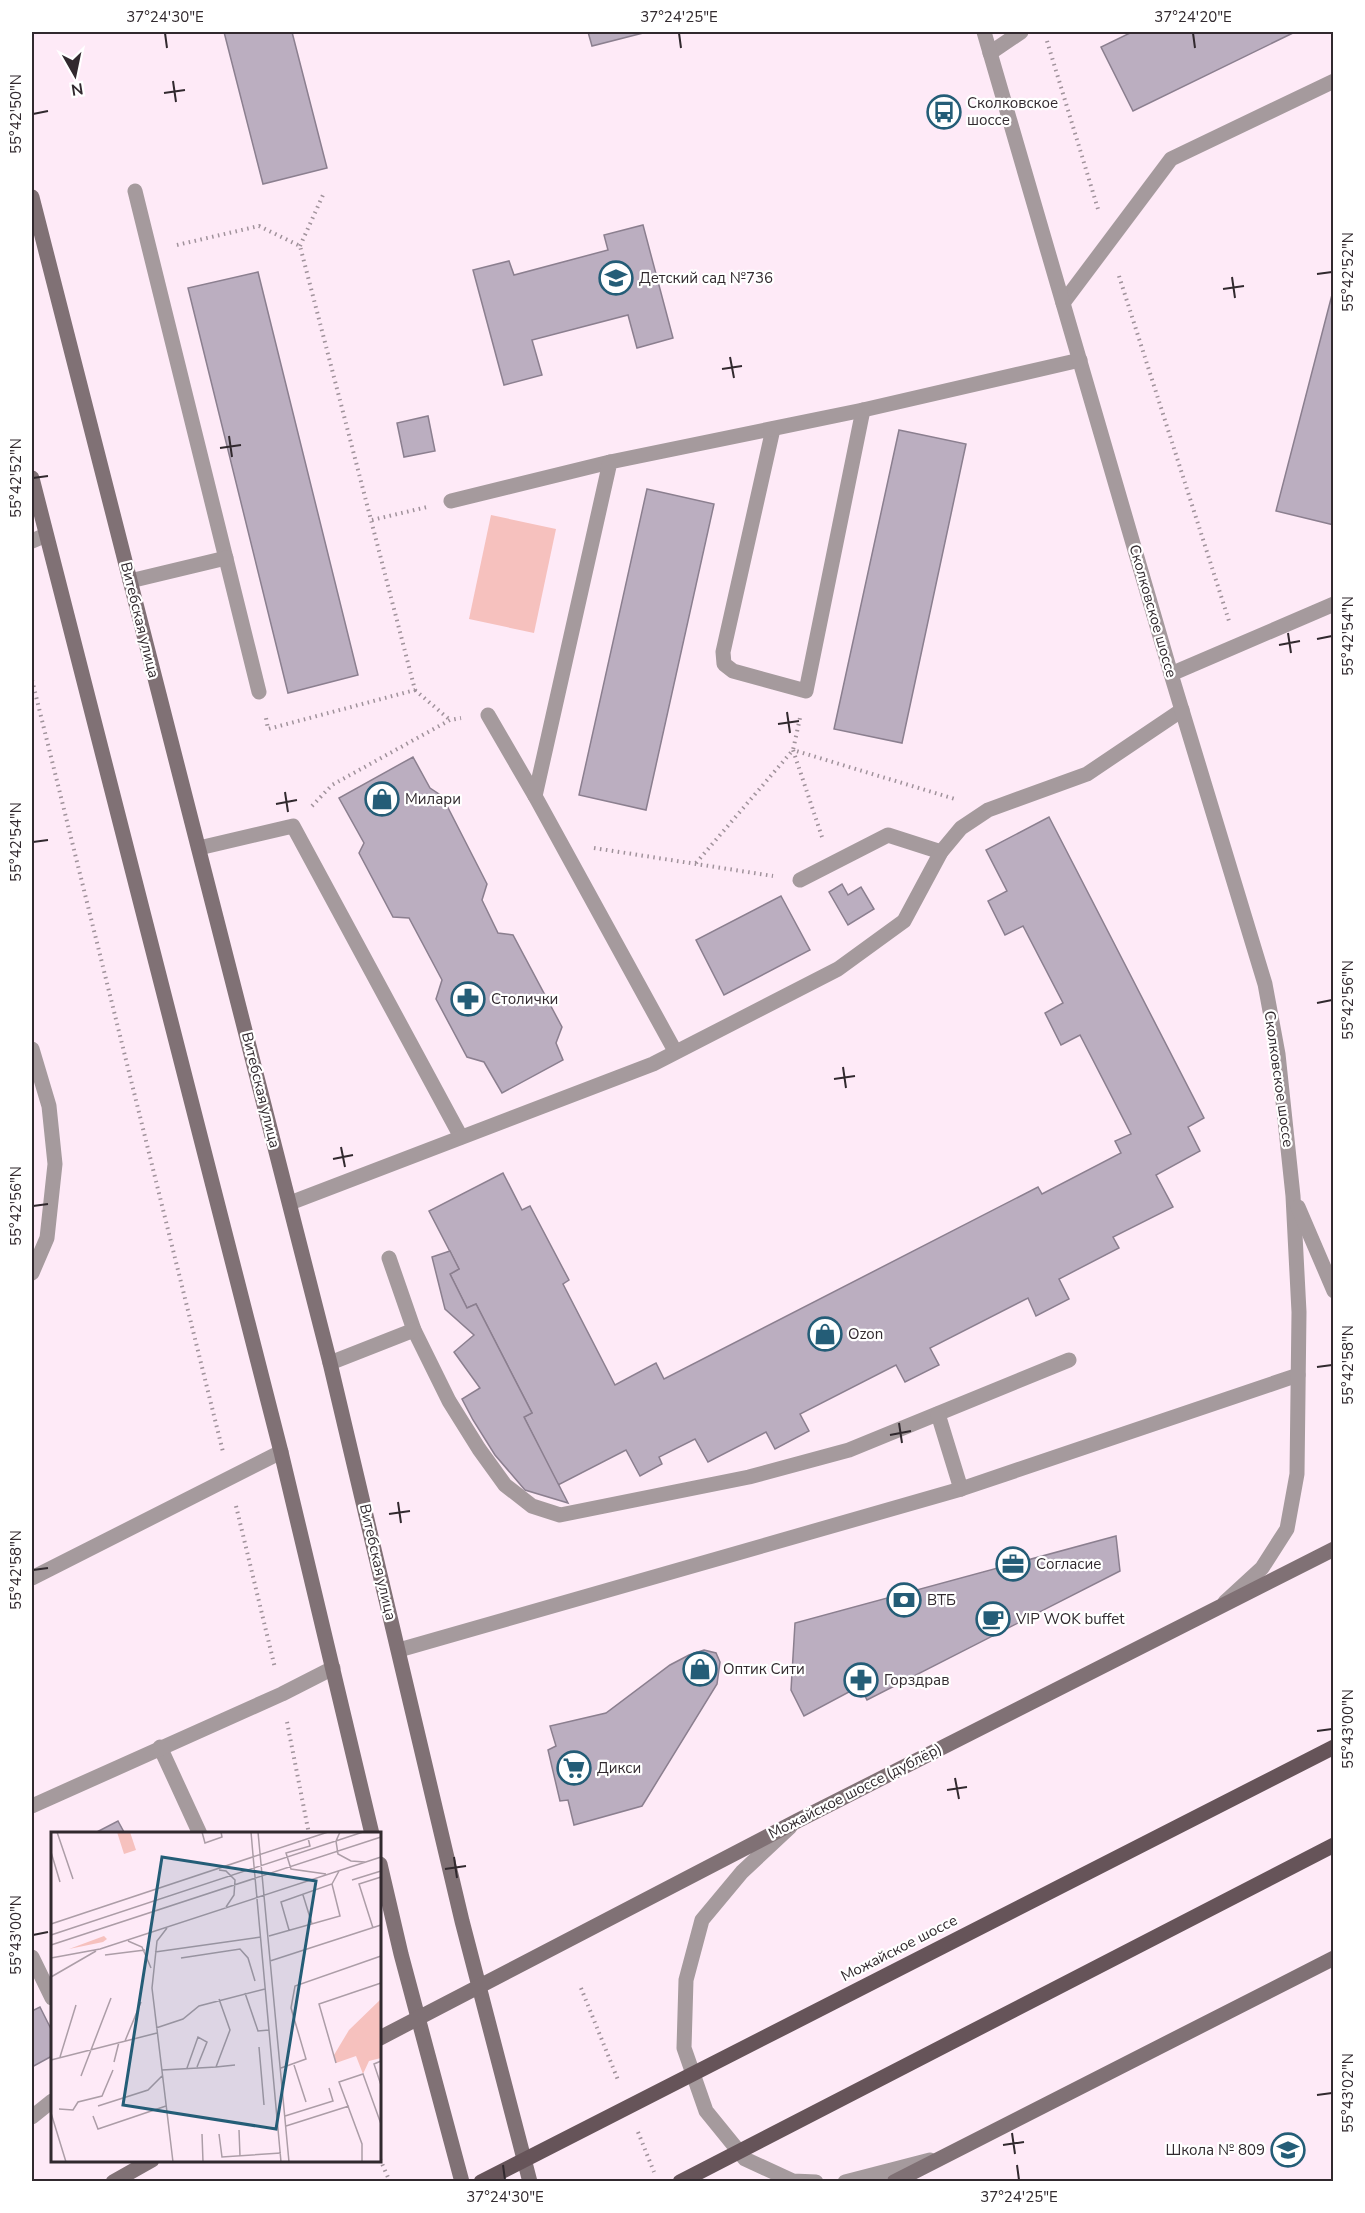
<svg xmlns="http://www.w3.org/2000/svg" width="1365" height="2213" viewBox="0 0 1365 2213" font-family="'Nunito Sans',sans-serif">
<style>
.green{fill:#f6c1be}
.building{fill:#bbaec0;stroke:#8b7f8f;stroke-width:1.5}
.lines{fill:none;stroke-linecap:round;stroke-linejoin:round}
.path{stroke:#a0929b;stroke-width:4;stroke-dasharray:1.5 4.5;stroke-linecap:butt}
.service{stroke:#a59a9d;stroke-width:15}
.minor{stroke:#a59a9d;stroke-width:15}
.tertiary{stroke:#a59a9d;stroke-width:15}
.secondary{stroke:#807175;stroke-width:15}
.primary-bridge{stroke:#665459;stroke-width:15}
.ticks{fill:none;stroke:#31292e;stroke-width:2}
.labels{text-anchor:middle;stroke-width:4.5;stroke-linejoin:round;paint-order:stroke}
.poi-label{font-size:15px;fill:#31292e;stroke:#fff;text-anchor:start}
.street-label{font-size:15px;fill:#31292e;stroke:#fff}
.inset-road{fill:none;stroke:#ac9da7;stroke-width:1.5}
.view{fill:#245d77;fill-opacity:0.15;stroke:#245d77;stroke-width:3}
.inset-edge{fill:none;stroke:#31292e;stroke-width:3}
.neatline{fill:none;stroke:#31292e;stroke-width:2}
.ticks-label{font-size:15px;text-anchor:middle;fill:#31292e}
</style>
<rect width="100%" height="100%" fill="#feeaf7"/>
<polygon class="green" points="491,515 556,529 534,633 469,619"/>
<g class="building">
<polygon points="224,32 292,32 327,168 263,184"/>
<polygon points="588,32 647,32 592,46"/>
<polygon points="1132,32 1295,32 1133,111 1101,47"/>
<polygon points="643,225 673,338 637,348 628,315 532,340 542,375 504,385 473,270 509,261 514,275 608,250 604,235"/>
<polygon points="258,272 358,675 288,693 188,288"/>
<polygon points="1334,287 1334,525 1276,511"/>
<polygon points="428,416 435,451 404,457 397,423"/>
<polygon points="899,430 966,444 902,743 834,729"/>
<polygon points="647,489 714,504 646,810 579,795"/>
<polygon points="413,757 430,788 442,796 487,884 482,900 498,933 513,935 562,1027 556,1043 563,1060 502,1093 484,1062 467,1057 436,999 442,980 409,918 393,917 359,853 364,843 339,798"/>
<polygon points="1049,817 1204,1118 1188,1127 1200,1151 1156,1175 1173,1207 1113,1237 1119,1248 1059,1279 1069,1299 1036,1316 1028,1298 930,1348 939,1365 905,1382 896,1365 800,1414 809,1431 775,1449 766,1432 708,1462 695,1439 659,1457 662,1464 640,1476 626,1450 558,1485 524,1417 532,1413 476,1304 467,1308 450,1274 459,1269 429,1211 503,1173 522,1210 530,1206 569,1280 563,1284 615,1385 656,1363 664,1379 1038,1187 1042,1194 1121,1153 1115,1141 1131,1134 1080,1035 1061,1045 1045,1013 1063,1003 1023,926 1005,935 988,901 1007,891 986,850"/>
<polygon points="842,884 848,895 861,887 874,909 848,925 829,892"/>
<polygon points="781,896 810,950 724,995 696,940"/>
<polygon points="450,1251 459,1269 450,1274 467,1308 476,1304 532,1413 524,1417 568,1503 525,1490 495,1455 473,1420 462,1399 480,1388 454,1352 474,1335 445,1309 432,1257"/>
<polygon points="1116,1536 1120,1571 867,1700 860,1686 804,1716 791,1690 795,1623"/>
<polygon points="704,1650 716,1653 720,1662 717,1684 642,1806 574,1825 568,1800 560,1801 548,1750 556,1746 550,1726 606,1713 670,1665 689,1655"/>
<polygon points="118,1821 125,1834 93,1834"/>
<polygon points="40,2007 52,2031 52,2056 32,2067 32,2011"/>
</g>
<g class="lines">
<g class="path">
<polyline points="1047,41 1098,209"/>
<polyline points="177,245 259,226 300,246 415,690 268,729 266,718"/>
<polyline points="300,246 323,195"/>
<polyline points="1119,276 1229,621"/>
<polyline points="372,520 427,507"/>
<polyline points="32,680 223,1452"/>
<polyline points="415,690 450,720"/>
<polyline points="312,806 332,785 450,720 461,718"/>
<polyline points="822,837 793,750 955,799"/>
<polyline points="594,848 773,876"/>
<polyline points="696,863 793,750 800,718"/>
<polyline points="236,1506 275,1668"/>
<polyline points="287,1722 309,1834"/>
<polyline points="581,1988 618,2080"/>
<polyline points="638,2132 654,2172"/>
<polyline points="380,2159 390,2182"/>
</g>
<g class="service">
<polyline points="990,53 1021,32"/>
<polyline points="135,191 259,692"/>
<polyline points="1063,303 1171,159 1334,81"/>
<polyline points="773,429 723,652 724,664 733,671 806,691 863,410"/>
<polyline points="451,501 610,462"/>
<polyline points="32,541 46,535"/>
<polyline points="130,581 226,558"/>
<polyline points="1171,674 1334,604"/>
<polyline points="488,715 535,796"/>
<polyline points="199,848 293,826 461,1137"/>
<polyline points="800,880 888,835 941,852"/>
<polyline points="32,1049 49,1106 55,1164 47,1238 32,1273"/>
<polyline points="675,1051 535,796 610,462 863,410 1080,360"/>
<polyline points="290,1203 653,1064 838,969 904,921 941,852 961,828 988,810 1087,774 1182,710"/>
<polyline points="389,1258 414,1330 449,1401 479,1449 505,1485 532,1506 560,1515 749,1477 849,1450 1069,1360"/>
<polyline points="330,1363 414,1330"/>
<polyline points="938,1414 961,1489"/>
<polyline points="32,1578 281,1452"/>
<polyline points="160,1747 200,1834"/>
<polyline points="32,1806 282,1694 333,1668"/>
<polyline points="32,1957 52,1998"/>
<polyline points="32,2117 52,2101"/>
</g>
<g class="minor">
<polyline points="399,1650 961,1489 1298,1375"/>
<polyline points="790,1827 742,1872 702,1920 686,1980 684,2048 706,2111 745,2159 793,2181 816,2182"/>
<polyline points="845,2182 930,2160"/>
</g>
<g class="tertiary">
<polyline points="984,32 1171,674 1265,984 1278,1054 1293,1196 1299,1312 1297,1474 1287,1529 1262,1568 1225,1602"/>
<polyline points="1298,1207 1334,1291"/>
</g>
<g class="secondary">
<polyline points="32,197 330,1363 462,1921 530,2182"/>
<polyline points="32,478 281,1452 372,1834"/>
<polyline points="380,1864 401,1954 462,2182"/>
<polyline points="380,2038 797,1821 1334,1549"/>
<polyline points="113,2182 152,2160"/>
<polyline points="894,2182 1334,1958"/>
</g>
<g class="primary-bridge">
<polyline points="481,2182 1334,1747"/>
<polyline points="680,2182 1334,1845"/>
</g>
</g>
<path class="ticks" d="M165 33 167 48M679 33 681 48M1193 33 1195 48M173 81 176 102M164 93 185 90M33 114 48 111M1317 274 1332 272M1232 277 1235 298M1223 289 1244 286M730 357 734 378M722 369 742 366M229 436 232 457M220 448 241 445M33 478 48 476M1288 633 1291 653M1317 639 1332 636M1279 645 1300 641M787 712 790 733M778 724 799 721M285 792 288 812M276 804 297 800M33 842 48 840M1317 1003 1332 1000M843 1067 846 1088M834 1079 855 1076M341 1147 345 1167M333 1159 353 1155M33 1206 48 1204M1317 1367 1332 1365M899 1423 902 1443M890 1435 911 1431M398 1502 401 1523M389 1514 410 1511M33 1570 48 1568M1317 1731 1332 1729M955 1778 959 1799M947 1790 967 1787M454 1857 457 1878M445 1869 466 1866M33 1935 48 1932M1317 2095 1332 2093M1012 2133 1015 2154M1003 2145 1024 2142M503 2165 505 2180M1017 2165 1019 2180"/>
<defs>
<symbol id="bus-ring" viewBox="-11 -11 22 22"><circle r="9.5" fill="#fff" stroke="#245d77" stroke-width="1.5"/><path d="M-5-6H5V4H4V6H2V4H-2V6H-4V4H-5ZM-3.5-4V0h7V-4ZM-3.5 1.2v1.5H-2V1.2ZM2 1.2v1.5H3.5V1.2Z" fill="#245d77"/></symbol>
<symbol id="school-ring" viewBox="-11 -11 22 22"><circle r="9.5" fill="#fff" stroke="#245d77" stroke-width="1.5"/><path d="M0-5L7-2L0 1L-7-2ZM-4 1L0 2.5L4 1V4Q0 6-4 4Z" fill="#245d77"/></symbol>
<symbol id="shop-ring" viewBox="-11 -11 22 22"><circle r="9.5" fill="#fff" stroke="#245d77" stroke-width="1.5"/><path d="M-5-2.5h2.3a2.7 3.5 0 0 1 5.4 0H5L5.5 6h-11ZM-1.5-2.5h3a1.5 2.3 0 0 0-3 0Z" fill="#245d77"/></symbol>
<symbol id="pharmacy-ring" viewBox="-11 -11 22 22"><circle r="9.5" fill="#fff" stroke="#245d77" stroke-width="1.5"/><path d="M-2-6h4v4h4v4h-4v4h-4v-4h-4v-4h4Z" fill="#245d77"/></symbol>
<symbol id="office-ring" viewBox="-11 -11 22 22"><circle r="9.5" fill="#fff" stroke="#245d77" stroke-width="1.5"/><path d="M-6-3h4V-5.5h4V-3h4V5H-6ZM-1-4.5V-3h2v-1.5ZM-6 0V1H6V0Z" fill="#245d77"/></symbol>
<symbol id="bank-ring" viewBox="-11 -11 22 22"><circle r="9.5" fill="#fff" stroke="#245d77" stroke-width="1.5"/><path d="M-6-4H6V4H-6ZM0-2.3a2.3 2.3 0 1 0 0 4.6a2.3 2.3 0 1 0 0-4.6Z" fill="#245d77"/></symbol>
<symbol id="cafe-ring" viewBox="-11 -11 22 22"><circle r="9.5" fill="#fff" stroke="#245d77" stroke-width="1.5"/><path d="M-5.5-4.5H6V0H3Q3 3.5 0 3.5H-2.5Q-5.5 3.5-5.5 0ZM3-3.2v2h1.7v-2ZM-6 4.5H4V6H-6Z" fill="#245d77"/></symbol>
<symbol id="supermarket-ring" viewBox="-11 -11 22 22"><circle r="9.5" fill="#fff" stroke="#245d77" stroke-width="1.5"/><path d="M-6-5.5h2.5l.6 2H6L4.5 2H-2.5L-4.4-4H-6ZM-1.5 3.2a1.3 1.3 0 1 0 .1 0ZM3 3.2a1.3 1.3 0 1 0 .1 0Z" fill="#245d77"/></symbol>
</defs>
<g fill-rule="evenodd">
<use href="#bus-ring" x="925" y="93" width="38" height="38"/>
<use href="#school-ring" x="597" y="259" width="38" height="38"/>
<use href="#shop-ring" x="363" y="780" width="38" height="38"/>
<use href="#pharmacy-ring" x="449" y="980" width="38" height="38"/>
<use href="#shop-ring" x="806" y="1315" width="38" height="38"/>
<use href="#office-ring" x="994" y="1545" width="38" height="38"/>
<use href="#bank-ring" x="885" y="1581" width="38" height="38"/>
<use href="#cafe-ring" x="974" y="1600" width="38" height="38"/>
<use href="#shop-ring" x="681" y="1650" width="38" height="38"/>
<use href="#pharmacy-ring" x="842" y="1661" width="38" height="38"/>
<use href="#supermarket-ring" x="555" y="1749" width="38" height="38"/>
<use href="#school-ring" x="1269" y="2131" width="38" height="38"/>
</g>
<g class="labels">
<g class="poi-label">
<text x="967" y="108">Сколковское<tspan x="967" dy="17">шоссе</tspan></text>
<text x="639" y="283">Детский сад №736</text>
<text x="405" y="804">Милари</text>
<text x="491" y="1004">Столички</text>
<text x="848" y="1339">Ozon</text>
<text x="1036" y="1569">Согласие</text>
<text x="927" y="1605">ВТБ</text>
<text x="1016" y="1624">VIP WOK buffet</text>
<text x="723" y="1674">Оптик Сити</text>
<text x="884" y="1685">Горздрав</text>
<text x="597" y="1773">Дикси</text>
<text x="1265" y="2155" text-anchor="end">Школа № 809</text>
</g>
<g class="street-label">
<text transform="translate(1153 611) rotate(74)" y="5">Сколковское шоссе</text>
<text transform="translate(140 620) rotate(76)" y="5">Витебская улица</text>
<text transform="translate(1279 1079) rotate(82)" y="5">Сколковское шоссе</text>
<text transform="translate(261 1090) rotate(76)" y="5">Витебская улица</text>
<text transform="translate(378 1562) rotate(77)" y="5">Витебская улица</text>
<text transform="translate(855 1791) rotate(-27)" y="5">Можайское шоссе (дублёр)</text>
<text transform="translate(899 1948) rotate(-27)" y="5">Можайское шоссе</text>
</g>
</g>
<g transform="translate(51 1832)">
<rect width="330" height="330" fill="#feeaf7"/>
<path d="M66 0H79L85 18 73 22ZM53 104 56 107 52 110 18 117ZM330 167V226L318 229 312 242 305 224 285 231 283 223 298 198Z" fill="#f6c1be"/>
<path class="inset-road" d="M6 0 22 47M151 0 154 11 171 5 170 0M200 0 202 23M207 0 238 330M289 0 285 9 287 22 300 29 314 30M257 6 259 14 235 21 240 37 275 42M0 20 9 50M202 23 230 330M168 38 175 39 184 48 183 63 175 75M301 48 330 39M252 63 261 92M0 92 277 0M116 96 106 109 101 156 122 330M322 96 308 52 330 45M238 98 230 70 281 52 288 39M0 103 312 0M218 104 289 84 281 52M77 109 91 115 100 136M0 113 330 5M104 120 210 105M54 123 94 118M0 126 49 117 330 25M130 126 189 117 197 126 204 149M219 129 330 93M0 145 45 119M194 161 207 199 218 198M105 196 132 187 148 174 214 157M74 209 90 170M208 215 213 273M9 225 25 173M0 228 106 201M330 229 323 232 330 253M63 230 68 210M285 231 268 172 330 151M243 233 255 270M165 235 184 233M136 236 147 205 156 210 146 235M230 236 255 227 240 176 244 154 330 124M111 238 165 235 179 198 168 167M30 244 60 166M47 274 97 258 111 244M8 277 22 278 27 270 51 264 62 238M0 281 15 330M42 284 47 297 115 274M234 284 282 269 278 256M235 294 298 274M188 298 189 324M151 302 152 330M168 302 171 325 230 321M311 330V312L288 250 312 242 330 292"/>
<path class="view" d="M111 25 265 49 225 297 72 273Z"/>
<rect width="330" height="330" class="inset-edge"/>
</g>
<rect width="1365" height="2213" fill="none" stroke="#ffffff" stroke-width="66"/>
<g transform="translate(75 75) rotate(171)" stroke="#ffffff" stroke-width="4.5" paint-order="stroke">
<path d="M0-4.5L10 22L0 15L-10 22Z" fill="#31292e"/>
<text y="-9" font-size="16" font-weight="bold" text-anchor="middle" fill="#31292e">N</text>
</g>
<rect x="33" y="33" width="1299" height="2147" class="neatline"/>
<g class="ticks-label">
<text x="165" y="22">37°24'30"E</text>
<text x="679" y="22">37°24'25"E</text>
<text x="1193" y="22">37°24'20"E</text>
<text transform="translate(16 114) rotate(-90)" y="5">55°42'50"N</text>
<text transform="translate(1348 272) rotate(-90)" y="5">55°42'52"N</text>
<text transform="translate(16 478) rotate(-90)" y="5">55°42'52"N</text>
<text transform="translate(1348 636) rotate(-90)" y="5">55°42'54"N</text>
<text transform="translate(16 842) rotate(-90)" y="5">55°42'54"N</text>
<text transform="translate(1348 1000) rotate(-90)" y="5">55°42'56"N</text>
<text transform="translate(16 1206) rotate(-90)" y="5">55°42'56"N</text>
<text transform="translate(1348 1365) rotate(-90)" y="5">55°42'58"N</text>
<text transform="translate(16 1570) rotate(-90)" y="5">55°42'58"N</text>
<text transform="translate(1348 1729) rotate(-90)" y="5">55°43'00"N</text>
<text transform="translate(16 1935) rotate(-90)" y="5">55°43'00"N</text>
<text transform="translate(1348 2093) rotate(-90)" y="5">55°43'02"N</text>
<text x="505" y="2202">37°24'30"E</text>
<text x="1019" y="2202">37°24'25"E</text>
</g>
</svg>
